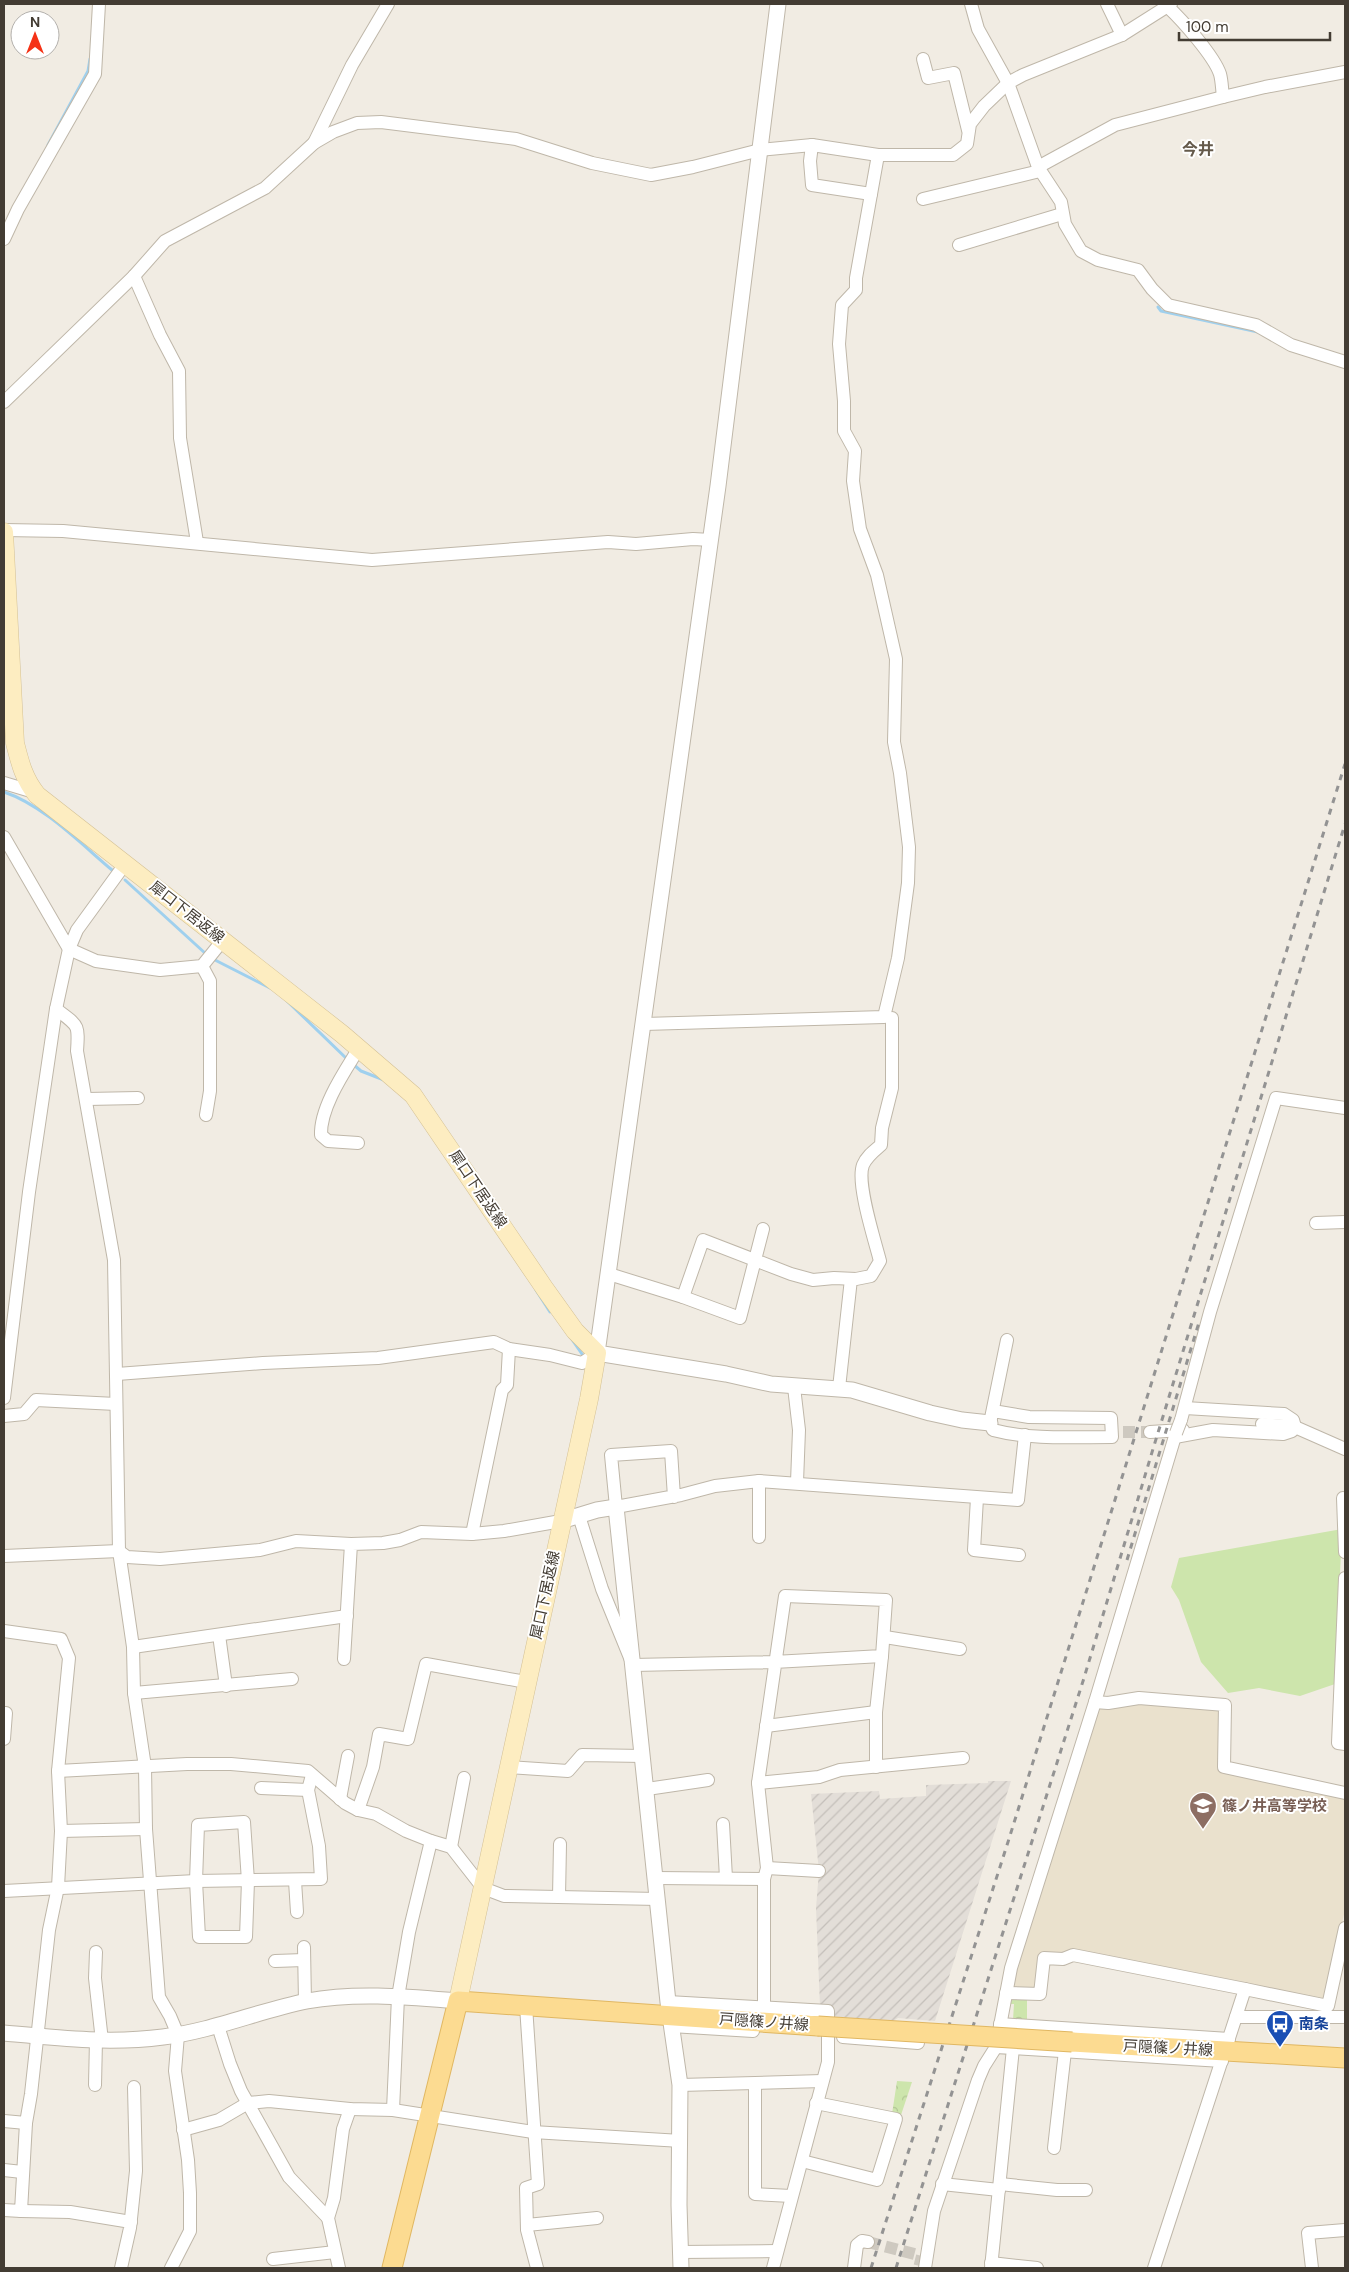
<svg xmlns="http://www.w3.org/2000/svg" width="1349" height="2272" viewBox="0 0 1349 2272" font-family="'DM Sans','Noto Sans JP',sans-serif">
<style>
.industrial{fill:url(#industrial-furrows)}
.education{fill:#eae1cd}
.park{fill:url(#park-crowns)}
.garden{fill:#cde5ac}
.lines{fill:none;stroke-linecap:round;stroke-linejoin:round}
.stream{stroke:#9fd0ee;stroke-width:3}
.minor-tunnel{stroke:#cec9c0;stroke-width:12;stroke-dasharray:12 6;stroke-linecap:butt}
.minor-casing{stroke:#bfb7a9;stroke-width:14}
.tertiary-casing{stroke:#bfb7a9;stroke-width:17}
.secondary-casing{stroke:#d4c195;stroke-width:19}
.primary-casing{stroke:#e0b762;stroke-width:21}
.minor{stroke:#fff;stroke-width:12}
.tertiary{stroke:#fff;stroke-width:15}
.secondary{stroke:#fdedc1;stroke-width:18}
.primary{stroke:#fcdb91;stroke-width:19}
.rail{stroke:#939393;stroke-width:3;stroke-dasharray:6 6;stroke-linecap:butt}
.minor-bridge-casing{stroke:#bfb7a9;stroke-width:14;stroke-linecap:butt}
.primary-bridge-casing{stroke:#e0b762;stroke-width:21;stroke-linecap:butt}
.minor-bridge{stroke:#fff;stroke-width:12}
.primary-bridge{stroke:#fcdb91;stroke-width:19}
.labels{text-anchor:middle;stroke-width:4;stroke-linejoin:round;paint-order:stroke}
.street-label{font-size:15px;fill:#433c33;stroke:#fff}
.education-label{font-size:15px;font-weight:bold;fill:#785e54;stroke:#fff;text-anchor:start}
.transit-label{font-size:15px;font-weight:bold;fill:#164399;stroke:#fff;text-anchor:start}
.neighbourhood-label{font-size:16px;font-weight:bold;fill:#655a4b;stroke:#fff}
</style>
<defs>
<pattern id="industrial-furrows" width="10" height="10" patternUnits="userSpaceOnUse" patternTransform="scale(1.25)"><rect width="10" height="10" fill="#e3ded8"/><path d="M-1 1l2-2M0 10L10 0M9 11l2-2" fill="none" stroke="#c4bfba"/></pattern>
<pattern id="park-crowns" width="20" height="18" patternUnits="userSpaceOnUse" patternTransform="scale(1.25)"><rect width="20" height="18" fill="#cde5ac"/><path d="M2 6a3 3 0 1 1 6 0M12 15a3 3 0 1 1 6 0" fill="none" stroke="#b1c594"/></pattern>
</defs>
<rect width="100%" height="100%" fill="#f1ece3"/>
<polygon class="industrial" points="988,1781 1011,1781 935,2021 898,2018 893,2021 835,2017 834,2007 820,2007 816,1908 819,1871 811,1794 879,1791 880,1799 926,1796 926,1785 988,1783"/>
<polygon class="education" points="1138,1700 1221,1708 1219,1770 1345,1795 1345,1910 1325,1998 1322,2001 1042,1955 1039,1986 1027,1991 1013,1987 1012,1981 1099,1710 1102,1707"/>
<g class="park">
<polygon points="1027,1997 1027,2020 1013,2020 1014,2004 1008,2004 1008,1999"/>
<polygon points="897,2081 912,2082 901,2115 892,2114"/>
</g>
<polygon class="garden" points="1342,1529 1335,1684 1300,1696 1259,1688 1228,1693 1201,1662 1179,1600 1171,1587 1179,1558"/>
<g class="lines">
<g class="stream">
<polyline points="48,145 88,71 90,59"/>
<polyline points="1158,307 1161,311 1258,332"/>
<path d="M4 792C43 805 80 843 112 870"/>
<polyline points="125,880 206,954"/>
<polyline points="211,958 270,988"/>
<polyline points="287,1001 347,1059"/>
<polyline points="354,1065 361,1071 384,1080"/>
<polyline points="536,1290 550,1312"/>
<polyline points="571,1338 584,1357"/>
</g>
<g class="minor-tunnel">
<polyline points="1105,1432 1150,1432"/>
<polyline points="868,2242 922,2256 919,2268"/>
</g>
<defs>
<g id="minor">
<polyline points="971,4 978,29 1008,83 1038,167 1061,202 1065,224 1081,251 1098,260 1138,270 1152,289 1168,305 1256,325 1291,345 1345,362"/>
<polyline points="1107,4 1122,35"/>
<path d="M1168 7C1182 20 1214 56 1220 74 1222 81 1222 90 1223 97L1265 87 1345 72"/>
<polyline points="923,59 928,78 954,73 968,130"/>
<polyline points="314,143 352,65 388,4"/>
<polyline points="812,145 810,161 812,185 871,194"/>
<polyline points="1038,167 1115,125 1223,97"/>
<polyline points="923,199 1040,171"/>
<polyline points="4,239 18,209 95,74 99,4"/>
<polyline points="959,245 1062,214"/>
<polyline points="134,276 160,335 179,371 180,438 197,542"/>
<polyline points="4,402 134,276 165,241 265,188 314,143 333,132 357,123 381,122 516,139 592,163 651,175 693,167 760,150 812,145 878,155 953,155 967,144 970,124 984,106 1008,83 1023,75 1122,35 1171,4"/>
<polyline points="4,530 63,531 372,560 608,542 636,544 693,539 711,540"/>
<polyline points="4,783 34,792"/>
<polyline points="4,837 69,949 96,961 160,970 202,966 223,940"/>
<polyline points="202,966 210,981 210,1091 206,1115"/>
<path d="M56 1009C78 1026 79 1023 77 1051L114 1260 119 1551 133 1647 134 1693 145 1767 146 1829 159 1997 170 2016 178 2035 175 2071 188 2160 190 2193V2231L171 2268"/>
<polyline points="644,1024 884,1017 898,958 908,883 909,847 900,773 894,742 896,659 877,575 860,529 853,481 855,451 844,431 844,401 839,344 842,305 856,290 856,278 878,155"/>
<polyline points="87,1099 138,1098"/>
<path d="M358 1143 328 1141 321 1135C320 1107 345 1071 359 1048"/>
<polyline points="1316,1223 1345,1222"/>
<polyline points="609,1274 683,1297 740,1318 763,1229"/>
<path d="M683 1297 703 1240 791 1274 813 1280 834 1278 856 1279 871 1276 880 1261C875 1241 856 1183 863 1165 867 1156 874 1151 881 1145L882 1128 892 1088V1018"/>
<polyline points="117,1374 263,1363 378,1358 494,1342 509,1349 550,1355 582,1363 597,1353"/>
<polyline points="794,1387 799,1430 797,1482"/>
<polyline points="839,1388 851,1279"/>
<polyline points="4,1398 29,1192 56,1009 69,949 77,930 125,864"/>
<path d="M993 1411 1029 1417 1111 1418 1112 1437C1073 1437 1031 1440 993 1430L990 1423 1007 1340"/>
<polyline points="4,1416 24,1414 36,1400 116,1404"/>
<polyline points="1181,1420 1210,1312 1276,1098 1345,1108"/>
<polyline points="1262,1424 1295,1427 1345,1449"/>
<polyline points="1150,1432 1183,1430"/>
<polyline points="1175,1437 1213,1430 1283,1434 1292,1431 1295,1427 1293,1420 1284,1414 1185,1408"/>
<polyline points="674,1497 671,1451 611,1455 616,1507 681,1495 715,1486 759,1481 1018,1500 1025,1435"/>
<polyline points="977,1498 974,1550 1019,1555"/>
<polyline points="1343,1498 1345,1552"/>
<polyline points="579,1516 602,1589 633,1665 774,1662 882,1656 886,1600 785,1596 758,1783 767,1868 764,1879 764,2008"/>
<polyline points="472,1534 502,1390 507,1385 509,1349"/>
<polyline points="759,1537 759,1481"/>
<polyline points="4,1556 119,1551 127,1557 160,1559 260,1550 296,1541 351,1544"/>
<polyline points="1345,1578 1338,1743 1345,1744"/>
<polyline points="4,1631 61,1639 69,1658 58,1771 61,1831 58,1887 49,1930 31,2094 26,2123 21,2211 4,2210"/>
<polyline points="219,1635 226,1686"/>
<polyline points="885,1637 960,1649"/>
<polyline points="133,1647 347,1616"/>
<polyline points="344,1659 351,1544 383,1543 400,1540 421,1532 472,1534 504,1531 561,1521"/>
<polyline points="134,1693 292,1679"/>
<polyline points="1095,1702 1108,1703 1139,1698 1225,1705 1224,1767 1345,1793"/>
<polyline points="4,1713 6,1713 4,1739"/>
<polyline points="766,1726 876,1712"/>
<polyline points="508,1767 568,1771 582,1755 643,1756"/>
<polyline points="876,1767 876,1712 882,1656"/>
<polyline points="58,1771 187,1764 231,1764 308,1771 345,1803 358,1810 376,1814 406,1831 431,1841 451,1847 483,1888 504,1896 658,1899"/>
<polyline points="758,1783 819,1777 840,1770 963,1758"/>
<polyline points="261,1788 308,1790"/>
<polyline points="647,1789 708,1780"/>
<polyline points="340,1799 348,1756"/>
<polyline points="358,1810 373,1767 379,1734 408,1739 426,1664 526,1682"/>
<polygon points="244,1822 248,1881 246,1937 199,1937 196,1881 198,1825"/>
<polyline points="723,1824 726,1878"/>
<polyline points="61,1831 146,1829"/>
<polyline points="451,1847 464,1778"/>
<polyline points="767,1868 819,1871"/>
<polyline points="656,1878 764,1879"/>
<polyline points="295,1881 297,1912"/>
<polyline points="4,1891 196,1881 321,1879 319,1846 308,1790 312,1775"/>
<polyline points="559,1897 560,1844"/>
<polyline points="304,1947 305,2002"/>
<polyline points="96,1952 95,1978 102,2041"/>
<polyline points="275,1961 304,1960"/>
<polyline points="1006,1993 1040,1994 1044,1958 1063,1959 1073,1955 1245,1989"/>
<polyline points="668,2002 828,2011 828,2062 773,2268"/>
<polyline points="526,2006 538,2184 526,2188 527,2230 537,2268"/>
<polyline points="1236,2017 1345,2017"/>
<polyline points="1000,2024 1229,2039"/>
<polyline points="218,2026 230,2064 241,2091 289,2177 328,2218"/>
<polyline points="671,2026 753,2031"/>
<polyline points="843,2037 918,2043"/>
<polyline points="996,2047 1222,2061"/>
<polyline points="755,2084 755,2194 791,2196"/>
<polyline points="95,2085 96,2040"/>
<polyline points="680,2085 822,2081"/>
<polyline points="393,2110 398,1997 409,1932 431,1841"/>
<polyline points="4,2121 26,2123"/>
<polyline points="183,2130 219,2120 248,2103 269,2101 350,2109 393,2110 533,2132 681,2141"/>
<polyline points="1054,2148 1065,2051"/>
<polyline points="802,2161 877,2180 896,2119 816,2103"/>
<polyline points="4,2170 22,2172"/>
<polyline points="942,2184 999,2190"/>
<polyline points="1000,2184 1057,2190 1086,2190"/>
<polyline points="21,2211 70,2212 131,2222"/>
<polyline points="527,2225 597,2218"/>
<polyline points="680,2252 777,2251"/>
<polyline points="273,2259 335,2252"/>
<polyline points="991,2263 1037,2268"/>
<polyline points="121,2268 130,2228 136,2171 134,2087"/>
<polyline points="339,2268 328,2218 334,2198 343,2129 350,2109"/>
<polyline points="854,2268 857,2245 862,2241 868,2242"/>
<polyline points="925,2268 934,2211 978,2080 984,2066 996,2047 1011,1968 1095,1702 1176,1433"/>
<polyline points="991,2268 1013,2048"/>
<polyline points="1154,2268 1245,1989 1328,2006 1345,1928"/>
<polyline points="1312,2268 1308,2233 1345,2230"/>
</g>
<g id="tertiary">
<polyline points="778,4 718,486 597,1353 726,1374 771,1384 852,1390 930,1413 962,1420 990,1423"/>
<polyline points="561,1521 597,1510 616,1507 668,2002 680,2085 679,2205 681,2268"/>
<path d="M4 2033C57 2038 110 2044 163 2037 212 2031 258 2011 307 2001 356 1992 408 1997 458 2001"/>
</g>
<path id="secondary" d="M4 532 15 743C20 763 24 779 37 795L342 1034 413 1095 545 1289 575 1331 597 1353 589 1399 458 2001"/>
<g id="primary">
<polyline points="1072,2042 1345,2058"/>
<polyline points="392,2268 458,2001 818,2026"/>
</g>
</defs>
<use href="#minor" class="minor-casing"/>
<use href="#tertiary" class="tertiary-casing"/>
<use href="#secondary" class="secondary-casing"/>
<use href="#primary" class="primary-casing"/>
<use href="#minor" class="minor"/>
<use href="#tertiary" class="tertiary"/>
<use href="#secondary" class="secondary"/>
<use href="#primary" class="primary"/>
<g class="rail">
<polyline points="1127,1560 1200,1319"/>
<polyline points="871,2268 1008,1842 1345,764"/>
<polyline points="896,2268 1084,1678 1153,1449 1345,824"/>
</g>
<defs>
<polyline id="minor-bridge" points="1176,1433 1181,1420"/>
<polyline id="primary-bridge" points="818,2026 1072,2042"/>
</defs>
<use href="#minor-bridge" class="minor-bridge-casing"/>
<use href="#primary-bridge" class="primary-bridge-casing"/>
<use href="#minor-bridge" class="minor-bridge"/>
<use href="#primary-bridge" class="primary-bridge"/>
</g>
<defs>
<symbol id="school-pin" viewBox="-11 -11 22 30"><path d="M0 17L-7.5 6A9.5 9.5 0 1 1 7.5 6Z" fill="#8d6e63" stroke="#fff"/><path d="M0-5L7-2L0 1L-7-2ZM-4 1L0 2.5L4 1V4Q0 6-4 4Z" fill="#fff"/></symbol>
<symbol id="bus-pin" viewBox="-11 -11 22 30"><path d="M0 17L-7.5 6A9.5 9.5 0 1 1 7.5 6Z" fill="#1a4fb4" stroke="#fff"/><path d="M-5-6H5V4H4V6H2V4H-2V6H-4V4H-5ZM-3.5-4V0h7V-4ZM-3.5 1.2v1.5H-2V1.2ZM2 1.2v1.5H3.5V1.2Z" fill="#fff"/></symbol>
</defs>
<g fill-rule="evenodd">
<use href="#school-pin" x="1187" y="1790" width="32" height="43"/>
<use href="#bus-pin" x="1264" y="2008" width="32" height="43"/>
</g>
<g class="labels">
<g class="street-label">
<text transform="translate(187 912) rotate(38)" y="5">犀口下居返線</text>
<text transform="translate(478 1189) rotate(56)" y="5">犀口下居返線</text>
<text transform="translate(545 1595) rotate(-78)" y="5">犀口下居返線</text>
<text transform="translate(764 2022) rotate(4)" y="5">戸隠篠ノ井線</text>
<text transform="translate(1168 2048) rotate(3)" y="5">戸隠篠ノ井線</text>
</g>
<g class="education-label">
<text x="1222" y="1811">篠ノ井高等学校</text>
</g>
<g class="transit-label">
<text x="1299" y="2029">南条</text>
</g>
<g class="neighbourhood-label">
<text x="1198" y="155">今井</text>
</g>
</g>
<rect width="1349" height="2272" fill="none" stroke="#433c33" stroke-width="10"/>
<g transform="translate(35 35)"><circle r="24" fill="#ffffff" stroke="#b4b1ad"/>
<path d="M0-4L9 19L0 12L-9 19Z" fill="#f53216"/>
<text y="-8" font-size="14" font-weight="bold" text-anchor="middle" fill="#433c33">N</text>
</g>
<path d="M1179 32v8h151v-8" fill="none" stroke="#433c33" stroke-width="2.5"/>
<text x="1186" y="32" font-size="15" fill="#433c33" stroke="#ffffff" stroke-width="4" paint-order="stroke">100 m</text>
</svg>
